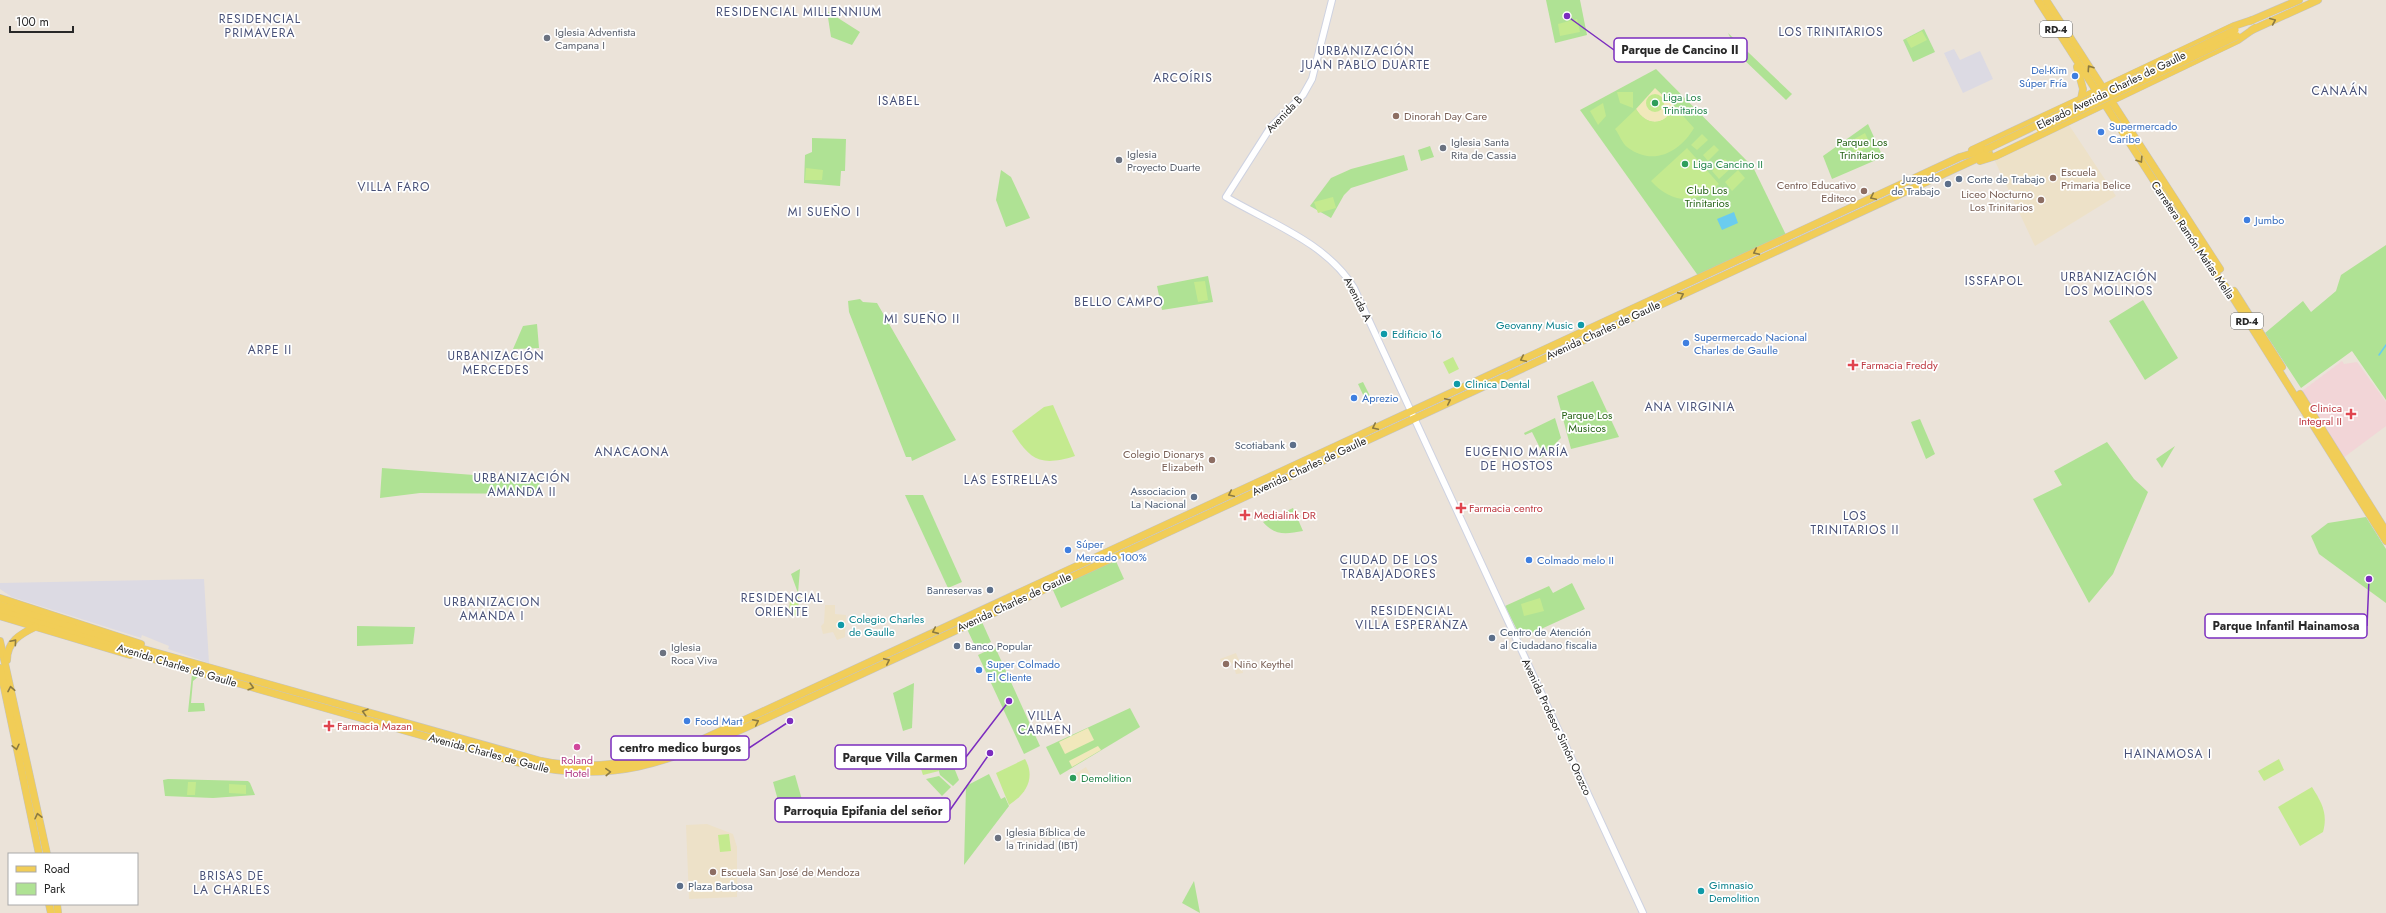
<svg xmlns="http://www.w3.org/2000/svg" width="2386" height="913" viewBox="0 0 2386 913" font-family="Jost,sans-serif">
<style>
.industrial{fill:#dcdae3}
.education{fill:#ede1c8}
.medical{fill:#f2d5d7}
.green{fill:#afe294}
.sand{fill:#f1e8bb}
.pitch{fill:#c4ea8f}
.water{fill:#6accef}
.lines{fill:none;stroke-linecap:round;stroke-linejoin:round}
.stream{stroke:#6accef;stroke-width:1.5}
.secondary-casing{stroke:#ced2e1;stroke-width:8}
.primary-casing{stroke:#c3c3c3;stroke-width:8}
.secondary{stroke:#fff;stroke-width:6}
.primary{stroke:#f1cd57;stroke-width:7}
.primary-bridge-casing{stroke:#c3c3c3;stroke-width:8;stroke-linecap:butt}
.primary-bridge{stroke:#f1cd57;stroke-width:7}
.oneway{stroke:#8c7a40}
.worship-dot{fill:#6b7280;stroke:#fff;stroke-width:1.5}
.shop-dot{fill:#3f7fe0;stroke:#fff;stroke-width:1.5}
.leisure-dot{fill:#2e9e5b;stroke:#fff;stroke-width:1.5}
.education-dot{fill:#8d6e63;stroke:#fff;stroke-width:1.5}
.service-dot{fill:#5c6f8a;stroke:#fff;stroke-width:1.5}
.culture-dot{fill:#0f9aa8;stroke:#fff;stroke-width:1.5}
.health-dot{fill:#e0444e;stroke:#fff;stroke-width:1.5}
.hotel-dot{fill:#d1479c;stroke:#fff;stroke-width:1.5}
.labels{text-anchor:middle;stroke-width:3.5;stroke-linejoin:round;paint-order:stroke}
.shield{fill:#fff;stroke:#686868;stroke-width:1}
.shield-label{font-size:10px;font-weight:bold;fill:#282828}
.worship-label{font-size:11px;fill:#5b616d;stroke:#fff;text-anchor:start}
.shop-label{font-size:11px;fill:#366cbe;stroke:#fff;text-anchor:start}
.street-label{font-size:11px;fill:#282828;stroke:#fff}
.leisure-label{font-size:11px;fill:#27864d;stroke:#fff;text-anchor:start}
.education-label{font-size:11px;fill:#785e54;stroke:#fff;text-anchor:start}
.park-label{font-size:11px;fill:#286418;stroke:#fff}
.service-label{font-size:11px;fill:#4e5e75;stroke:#fff;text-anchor:end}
.culture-label{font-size:11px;fill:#0d838f;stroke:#fff;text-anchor:start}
.health-label{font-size:11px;fill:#be3a42;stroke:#fff;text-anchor:start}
.hotel-label{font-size:11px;fill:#b23c85;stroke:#fff}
.neighbourhood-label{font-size:12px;letter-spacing:1px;fill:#485178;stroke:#fff}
.leader{fill:none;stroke:#7b2cbf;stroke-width:1.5}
.callout-dot{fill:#7b2cbf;stroke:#fff;stroke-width:1.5}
.callout{fill:#fff;stroke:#7b2cbf;stroke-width:1.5}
.callout-label{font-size:12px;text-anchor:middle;font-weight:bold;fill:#282828}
</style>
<rect width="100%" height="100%" fill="#ebe3d9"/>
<g class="industrial">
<polygon points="1954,49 1960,60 1980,51 1993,79 1963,93 1944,53"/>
<polygon points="204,579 209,663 168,649 169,646 142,635 141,638 12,597 0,589 0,583"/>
</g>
<g class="education">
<polygon points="2069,125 2116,196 2035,246 1994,159"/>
<polygon points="825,605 835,605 835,614 846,615 845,637 837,640 833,632 823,634 821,626 824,623"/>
<polygon points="1236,653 1241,665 1243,673 1236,674 1233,663 1223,666 1220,659"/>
<polygon points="1086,767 1091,776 1080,783 1075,774"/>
<polygon points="707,824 733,834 737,847 737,897 689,899 686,825"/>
</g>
<polygon class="medical" points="2342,361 2344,364 2357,362 2386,402 2386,426 2343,458 2302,391"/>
<g class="green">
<polygon points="1546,0 1580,0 1587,35 1555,43"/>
<polygon points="827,11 860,32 852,45 831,37"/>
<polygon points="1924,29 1935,52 1913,62 1903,40"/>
<polygon points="1728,33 1792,94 1786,100 1739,55"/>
<polygon points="1656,69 1753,167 1787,237 1699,277 1580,110"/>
<polygon points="1868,124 1883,157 1832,179 1823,156"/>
<polygon points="812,138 846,139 845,171 841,171 840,186 804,183 805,155 812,152"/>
<polygon points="1430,146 1434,157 1421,161 1418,150"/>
<polygon points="1404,155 1408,170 1351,188 1344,195 1331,218 1310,206 1331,178 1351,169"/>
<polygon points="1001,170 1011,177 1030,218 1006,227 996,200"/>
<polygon points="2386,245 2386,400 2352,351 2301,388 2265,333 2303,301 2311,312 2336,291 2341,275"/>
<polygon points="1208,276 1213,302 1162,310 1157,286"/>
<polygon points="860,299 863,302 877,303 956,440 912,461 911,457 906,457 849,312 848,301"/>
<polygon points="2143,300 2178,358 2145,380 2109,321"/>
<polygon points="537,324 539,348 513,349 523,326"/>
<polygon points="1593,381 1619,437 1571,449 1557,396"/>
<polygon points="1363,382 1372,400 1367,403 1358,384"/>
<polygon points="1555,418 1561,438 1540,459 1539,457 1543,451 1542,448 1540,448 1532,432 1525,435 1524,433"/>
<polygon points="1920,419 1935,454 1926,459 1911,422"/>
<polygon points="2107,442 2134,479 2148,492 2113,574 2089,603 2033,499 2062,485 2054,471"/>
<polygon points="2175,446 2162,468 2156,459"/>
<polygon points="382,468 540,480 539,494 420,493 380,498"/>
<polygon points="905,495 923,495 962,582 948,588"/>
<path d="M1293 508 1303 531C1286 534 1275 536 1263 522Z"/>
<polygon points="2366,517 2386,549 2386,603 2319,554 2311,536 2328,523"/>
<polygon points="1115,559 1124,579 1061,608 1052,588"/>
<polygon points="800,569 798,593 791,574"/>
<polygon points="1572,583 1585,609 1521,638 1505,606 1549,586 1553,593"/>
<polygon points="982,622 991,642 976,648 967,629"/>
<polygon points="357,626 415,627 413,644 357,646"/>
<polygon points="995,647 1040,746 1024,754 978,655"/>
<polygon points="192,674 199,676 193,681 191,703 204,703 205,711 188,712"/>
<polygon points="914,683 912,728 903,731 893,693"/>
<polygon points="1130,708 1140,727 1060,775 1046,747"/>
<polygon points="949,755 959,780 953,786 940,775 936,761 928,763 927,760"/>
<polygon points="989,774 1001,799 1005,797 1009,806 964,865 966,786"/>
<polygon points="795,775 806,814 783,819 773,782"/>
<polygon points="939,776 951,787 942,796 926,779"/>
<polygon points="168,779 248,781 250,783 255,795 213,798 165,796 163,780"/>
<polygon points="1194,881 1200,913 1182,903"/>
</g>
<g class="sand">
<path d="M1655 88 1674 106 1667 118C1654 126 1643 121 1636 109Z"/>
<polygon points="1088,728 1094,740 1065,754 1059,742"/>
<polygon points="1098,746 1101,750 1072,767 1069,761"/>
</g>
<g class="pitch">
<polygon points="1577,19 1580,32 1560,36 1558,24"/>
<polygon points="1922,31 1927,40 1911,48 1906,39"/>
<polygon points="1617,92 1633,92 1633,108 1620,103"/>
<circle cx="1655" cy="103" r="9"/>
<polygon points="1603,103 1606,116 1598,125 1590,111"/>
<path d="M1674 106 1694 128C1680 152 1653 167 1627 147 1622 143 1619 134 1615 129L1636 109C1647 127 1666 126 1674 106Z"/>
<polygon points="1865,133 1871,146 1855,153 1849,142"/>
<polygon points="1702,134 1708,140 1697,150 1691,145"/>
<polygon points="1714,145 1719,150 1708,161 1703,155"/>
<path d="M1687 148 1719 184C1696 205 1672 204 1651 181Z"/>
<polygon points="1725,159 1732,167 1719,179 1712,171"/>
<polygon points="806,168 823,170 822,180 805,180"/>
<polygon points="1738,170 1745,178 1732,191 1725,182"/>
<polygon points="1333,197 1336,208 1318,213 1314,202"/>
<polygon points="1205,281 1208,300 1198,302 1194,282"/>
<polygon points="1453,357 1459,369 1449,374 1443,362"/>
<path d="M1053 405 1075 456C1040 467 1030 460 1012 431L1044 407Z"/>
<polygon points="790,597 799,597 798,616 789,615"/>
<polygon points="1540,598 1544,611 1524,616 1521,604"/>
<path d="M1025 759C1036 778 1026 794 1009 805L996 773Z"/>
<polygon points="2279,759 2284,770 2264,781 2258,771"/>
<polygon points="936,761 939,771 923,775 920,766"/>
<polygon points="188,782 196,782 195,795 187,795"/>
<polygon points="229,784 246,785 246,794 229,793"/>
<path d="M2312 787C2322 803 2328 814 2323 832L2300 846 2278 807Z"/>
<polygon points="729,834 731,851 720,852 718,835"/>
</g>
<polygon class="water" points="1734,212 1738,223 1722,230 1717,219"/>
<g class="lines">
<polyline class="stream" points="2379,355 2386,345"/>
<defs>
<path id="secondary" d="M1332 0 1312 79 1303 95 1270 128 1226 197C1270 223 1327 243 1354 288L1643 913"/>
<g id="primary">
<polyline points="2038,0 2190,237 2232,296 2386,541"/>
<polyline points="2046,0 2220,269"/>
<polyline points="2250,21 2299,0"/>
<polyline points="2252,30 2318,0"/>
<polyline points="2088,95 2234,26 2252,20"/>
<polyline points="1972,150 2081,99 2083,89 2077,67"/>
<polyline points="1980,161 1996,156 2238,40 2255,28"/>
<polyline points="2234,291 2282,367"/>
<polyline points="2300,394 2386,531"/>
<polyline points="0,598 141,644"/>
<path d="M0 605 122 643 541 761C591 771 638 763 686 747L1960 157 1987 149"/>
<path d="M0 611 163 662 523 764C612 785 667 762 747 727L1989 153"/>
<polyline points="0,616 130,655"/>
<polyline points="0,641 47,854"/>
<path d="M7 660C7 642 20 634 35 627"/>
<polyline points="0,668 39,854"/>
<polyline points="49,904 51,913"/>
<polyline points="57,904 58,913"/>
</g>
</defs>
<use href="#secondary" class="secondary-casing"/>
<use href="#primary" class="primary-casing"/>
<use href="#secondary" class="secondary"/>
<use href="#primary" class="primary"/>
<defs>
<g id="primary-bridge">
<polyline points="2040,129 2237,36"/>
<polyline points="1987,149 2235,30"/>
</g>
</defs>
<use href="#primary-bridge" class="primary-bridge-casing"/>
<use href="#primary-bridge" class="primary-bridge"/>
</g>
<defs><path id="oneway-chevron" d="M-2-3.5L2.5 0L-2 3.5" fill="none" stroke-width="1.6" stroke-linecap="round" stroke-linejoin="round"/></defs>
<g class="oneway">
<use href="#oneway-chevron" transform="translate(2273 21) rotate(-23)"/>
<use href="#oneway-chevron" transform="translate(2090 68) rotate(-124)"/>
<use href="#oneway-chevron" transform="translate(2140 160) rotate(57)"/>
<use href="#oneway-chevron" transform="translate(1873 197) rotate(155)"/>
<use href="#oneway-chevron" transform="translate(1756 252) rotate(155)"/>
<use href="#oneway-chevron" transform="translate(1681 295) rotate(-25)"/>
<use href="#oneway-chevron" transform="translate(1523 359) rotate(155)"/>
<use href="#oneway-chevron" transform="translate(1448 401) rotate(-25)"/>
<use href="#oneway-chevron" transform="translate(1375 427) rotate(155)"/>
<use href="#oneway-chevron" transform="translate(1231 494) rotate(155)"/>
<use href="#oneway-chevron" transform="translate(935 631) rotate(156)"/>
<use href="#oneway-chevron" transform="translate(14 642) rotate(-49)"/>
<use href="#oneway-chevron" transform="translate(887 661) rotate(-25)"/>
<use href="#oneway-chevron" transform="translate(251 687) rotate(16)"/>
<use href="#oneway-chevron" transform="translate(11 689) rotate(-101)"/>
<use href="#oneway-chevron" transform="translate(365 712) rotate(-164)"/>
<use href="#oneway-chevron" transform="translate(756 722) rotate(-26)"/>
<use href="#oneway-chevron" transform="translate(16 747) rotate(77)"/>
<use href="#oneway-chevron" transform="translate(608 772) rotate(-3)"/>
<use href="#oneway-chevron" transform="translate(38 816) rotate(-103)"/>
</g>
<g class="worship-dot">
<circle cx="547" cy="38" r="4"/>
<circle cx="1443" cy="148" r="4"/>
<circle cx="1119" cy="160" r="4"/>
<circle cx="663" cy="653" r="4"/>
<circle cx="998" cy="838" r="4"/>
</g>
<g class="shop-dot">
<circle cx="2075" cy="76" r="4"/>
<circle cx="2101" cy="132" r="4"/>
<circle cx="2247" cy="220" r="4"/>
<circle cx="1686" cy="343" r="4"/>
<circle cx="1354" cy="398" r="4"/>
<circle cx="1068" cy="550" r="4"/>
<circle cx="1529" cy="560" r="4"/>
<circle cx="979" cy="670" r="4"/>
<circle cx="687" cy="721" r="4"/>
</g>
<g class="leisure-dot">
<circle cx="1655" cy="103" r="4"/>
<circle cx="1685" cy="164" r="4"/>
<circle cx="1073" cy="778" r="4"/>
</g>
<g class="education-dot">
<circle cx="1396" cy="116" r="4"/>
<circle cx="2053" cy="178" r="4"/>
<circle cx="1864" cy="191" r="4"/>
<circle cx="2041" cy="200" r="4"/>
<circle cx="1212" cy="460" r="4"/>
<circle cx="1226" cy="664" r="4"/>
<circle cx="713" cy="872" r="4"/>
</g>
<g class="service-dot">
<circle cx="1959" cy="179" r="4"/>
<circle cx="1948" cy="184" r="4"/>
<circle cx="1293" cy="445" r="4"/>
<circle cx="1194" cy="497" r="4"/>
<circle cx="990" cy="590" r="4"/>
<circle cx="1492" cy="638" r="4"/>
<circle cx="957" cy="646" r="4"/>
<circle cx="680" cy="886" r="4"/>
</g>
<g class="culture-dot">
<circle cx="1581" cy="325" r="4"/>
<circle cx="1384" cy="334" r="4"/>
<circle cx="1457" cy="384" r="4"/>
<circle cx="841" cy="625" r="4"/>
<circle cx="1701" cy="891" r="4"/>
</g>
<g class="health-dot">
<path d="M1851 359h4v4h4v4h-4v4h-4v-4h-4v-4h4z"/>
<path d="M2349 408h4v4h4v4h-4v4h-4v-4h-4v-4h4z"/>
<path d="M1459 502h4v4h4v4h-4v4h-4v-4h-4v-4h4z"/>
<path d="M1243 509h4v4h4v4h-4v4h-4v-4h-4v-4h4z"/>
<path d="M327 720h4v4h4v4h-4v4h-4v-4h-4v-4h4z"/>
</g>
<circle class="hotel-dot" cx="577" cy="747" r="4"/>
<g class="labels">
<g class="shield">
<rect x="2040" y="21" width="32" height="16" rx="3"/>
<rect x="2231" y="313" width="32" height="16" rx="3"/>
</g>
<g class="shield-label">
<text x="2056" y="33">RD-4</text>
<text x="2247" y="325">RD-4</text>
</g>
<g class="worship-label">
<text x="555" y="36">Iglesia Adventista<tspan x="555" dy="13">Campana I</tspan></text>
<text x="1451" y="146">Iglesia Santa<tspan x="1451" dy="13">Rita de Cassia</tspan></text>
<text x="1127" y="158">Iglesia<tspan x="1127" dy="13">Proyecto Duarte</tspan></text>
<text x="671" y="651">Iglesia<tspan x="671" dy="13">Roca Viva</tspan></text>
<text x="1006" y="836">Iglesia Bíblica de<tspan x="1006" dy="13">la Trinidad (IBT)</tspan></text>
</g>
<g class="shop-label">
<text x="2067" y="74" text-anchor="end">Del-Kim<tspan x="2067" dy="13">Súper Fría</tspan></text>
<text x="2109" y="130">Supermercado<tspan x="2109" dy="13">Caribe</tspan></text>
<text x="2255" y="224">Jumbo</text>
<text x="1694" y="341">Supermercado Nacional<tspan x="1694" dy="13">Charles de Gaulle</tspan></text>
<text x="1362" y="402">Aprezio</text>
<text x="1076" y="548">Súper<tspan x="1076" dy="13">Mercado 100%</tspan></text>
<text x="1537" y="564">Colmado melo II</text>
<text x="987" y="668">Super Colmado<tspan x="987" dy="13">El Cliente</tspan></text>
<text x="695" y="725">Food Mart</text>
</g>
<g class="street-label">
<text transform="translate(2111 90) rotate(-26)" y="4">Elevado Avenida Charles de Gaulle</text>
<text transform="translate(1284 114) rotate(-46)" y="4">Avenida B</text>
<text transform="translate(2193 240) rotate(56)" y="4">Carretera Ramón Matías Mella</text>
<text transform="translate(1358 299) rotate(63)" y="4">Avenida A</text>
<text transform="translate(1603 330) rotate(-25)" y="4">Avenida Charles de Gaulle</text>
<text transform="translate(1309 466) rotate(-25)" y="4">Avenida Charles de Gaulle</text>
<text transform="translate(1014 602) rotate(-25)" y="4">Avenida Charles de Gaulle</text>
<text transform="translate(177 665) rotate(17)" y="4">Avenida Charles de Gaulle</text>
<text transform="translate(1557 727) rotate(65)" y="4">Avenida Profesor Simón Orozco</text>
<text transform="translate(489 753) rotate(15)" y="4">Avenida Charles de Gaulle</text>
</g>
<g class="leisure-label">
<text x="1663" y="101">Liga Los<tspan x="1663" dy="13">Trinitarios</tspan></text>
<text x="1693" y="168">Liga Cancino II</text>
<text x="1081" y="782">Demolition</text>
</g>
<g class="education-label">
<text x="1404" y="120">Dinorah Day Care</text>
<text x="2061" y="176">Escuela<tspan x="2061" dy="13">Primaria Belice</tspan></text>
<text x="1856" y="189" text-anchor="end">Centro Educativo<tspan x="1856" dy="13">Editeco</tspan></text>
<text x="2033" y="198" text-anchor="end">Liceo Nocturno<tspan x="2033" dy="13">Los Trinitarios</tspan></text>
<text x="1204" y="458" text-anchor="end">Colegio Dionarys<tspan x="1204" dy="13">Elizabeth</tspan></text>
<text x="1234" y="668">Niño Keythel</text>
<text x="721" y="876">Escuela San José de Mendoza</text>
</g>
<g class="park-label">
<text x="1862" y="146">Parque Los<tspan x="1862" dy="13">Trinitarios</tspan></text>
<text x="1707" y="194">Club Los<tspan x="1707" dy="13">Trinitarios</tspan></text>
<text x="1587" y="419">Parque Los<tspan x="1587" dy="13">Musicos</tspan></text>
</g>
<g class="service-label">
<text x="1940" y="182">Juzgado<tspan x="1940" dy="13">de Trabajo</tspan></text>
<text x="1967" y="183" text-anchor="start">Corte de Trabajo</text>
<text x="1285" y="449">Scotiabank</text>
<text x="1186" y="495">Associacion<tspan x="1186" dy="13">La Nacional</tspan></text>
<text x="982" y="594">Banreservas</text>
<text x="1500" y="636" text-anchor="start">Centro de Atención<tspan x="1500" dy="13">al Ciudadano fiscalia</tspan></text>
<text x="965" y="650" text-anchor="start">Banco Popular</text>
<text x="688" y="890" text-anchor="start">Plaza Barbosa</text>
</g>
<g class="culture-label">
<text x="1573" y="329" text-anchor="end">Geovanny Music</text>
<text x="1392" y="338">Edificio 16</text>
<text x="1465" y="388">Clinica Dental</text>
<text x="849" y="623">Colegio Charles<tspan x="849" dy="13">de Gaulle</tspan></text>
<text x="1709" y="889">Gimnasio<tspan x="1709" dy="13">Demolition</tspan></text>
</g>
<g class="health-label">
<text x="1861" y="369">Farmacia Freddy</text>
<text x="2342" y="412" text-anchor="end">Clinica<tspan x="2342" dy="13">Integral II</tspan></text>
<text x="1469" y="512">Farmacia centro</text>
<text x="1254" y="519">Medialink DR</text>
<text x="337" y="730">Farmacia Mazan</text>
</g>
<g class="hotel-label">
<text x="577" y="764">Roland<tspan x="577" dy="13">Hotel</tspan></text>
</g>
<g class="neighbourhood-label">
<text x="799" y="16">RESIDENCIAL MILLENNIUM</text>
<text x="260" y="23">RESIDENCIAL<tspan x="260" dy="14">PRIMAVERA</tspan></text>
<text x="1831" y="36">LOS TRINITARIOS</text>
<text x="1366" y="55">URBANIZACIÓN<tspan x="1366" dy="14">JUAN PABLO DUARTE</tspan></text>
<text x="1183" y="82">ARCOÍRIS</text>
<text x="2340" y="95">CANAÁN</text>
<text x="899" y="105">ISABEL</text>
<text x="394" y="191">VILLA FARO</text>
<text x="824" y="216">MI SUEÑO I</text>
<text x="2109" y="281">URBANIZACIÓN<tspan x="2109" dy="14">LOS MOLINOS</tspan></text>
<text x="1994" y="285">ISSFAPOL</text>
<text x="1119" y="306">BELLO CAMPO</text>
<text x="922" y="323">MI SUEÑO II</text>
<text x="270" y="354">ARPE II</text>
<text x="496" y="360">URBANIZACIÓN<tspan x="496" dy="14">MERCEDES</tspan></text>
<text x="1690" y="411">ANA VIRGINIA</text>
<text x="632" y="456">ANACAONA</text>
<text x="1517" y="456">EUGENIO MARÍA<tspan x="1517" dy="14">DE HOSTOS</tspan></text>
<text x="522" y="482">URBANIZACIÓN<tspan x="522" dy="14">AMANDA II</tspan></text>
<text x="1011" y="484">LAS ESTRELLAS</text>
<text x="1855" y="520">LOS<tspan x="1855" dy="14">TRINITARIOS II</tspan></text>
<text x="1389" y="564">CIUDAD DE LOS<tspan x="1389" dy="14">TRABAJADORES</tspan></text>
<text x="782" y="602">RESIDENCIAL<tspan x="782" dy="14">ORIENTE</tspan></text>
<text x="492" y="606">URBANIZACION<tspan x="492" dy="14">AMANDA I</tspan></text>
<text x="1412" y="615">RESIDENCIAL<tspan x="1412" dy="14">VILLA ESPERANZA</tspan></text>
<text x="1045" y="720">VILLA<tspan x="1045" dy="14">CARMEN</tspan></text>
<text x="2168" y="758">HAINAMOSA I</text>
<text x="232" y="880">BRISAS DE<tspan x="232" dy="14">LA CHARLES</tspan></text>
</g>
</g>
<path class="leader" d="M1567 16L1614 50M2369 579L2367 626M790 721L749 748M1009 701L966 757M990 753L950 810"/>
<g class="callout-dot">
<circle cx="1567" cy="16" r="4"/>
<circle cx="2369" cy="579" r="4"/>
<circle cx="790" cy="721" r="4"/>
<circle cx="1009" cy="701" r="4"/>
<circle cx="990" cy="753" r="4"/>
</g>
<g class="callout">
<rect x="1614" y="38" width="133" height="24" rx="4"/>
<rect x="2205" y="614" width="162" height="24" rx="4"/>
<rect x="611" y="736" width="138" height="24" rx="4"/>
<rect x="835" y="745" width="131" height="24" rx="4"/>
<rect x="775" y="798" width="175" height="24" rx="4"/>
</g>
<g class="callout-label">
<text x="1680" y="54">Parque de Cancino II</text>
<text x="2286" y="630">Parque Infantil Hainamosa</text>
<text x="680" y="752">centro medico burgos</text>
<text x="900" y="762">Parque Villa Carmen</text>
<text x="863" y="815">Parroquia Epifania del señor</text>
</g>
<rect x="8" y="853" width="130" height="52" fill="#ffffff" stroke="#a9a9a9"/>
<rect x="16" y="866" width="20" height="6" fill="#f1cd57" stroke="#a9a9a9"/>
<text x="44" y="873" font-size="12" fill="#282828">Road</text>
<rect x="16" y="883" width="20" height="12" fill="#afe294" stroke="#a9a9a9"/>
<text x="44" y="893" font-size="12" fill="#282828">Park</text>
<path d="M10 26v6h63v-6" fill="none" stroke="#282828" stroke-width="2"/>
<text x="16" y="26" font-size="12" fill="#282828" stroke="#ffffff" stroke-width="3" paint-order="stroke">100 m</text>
</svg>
